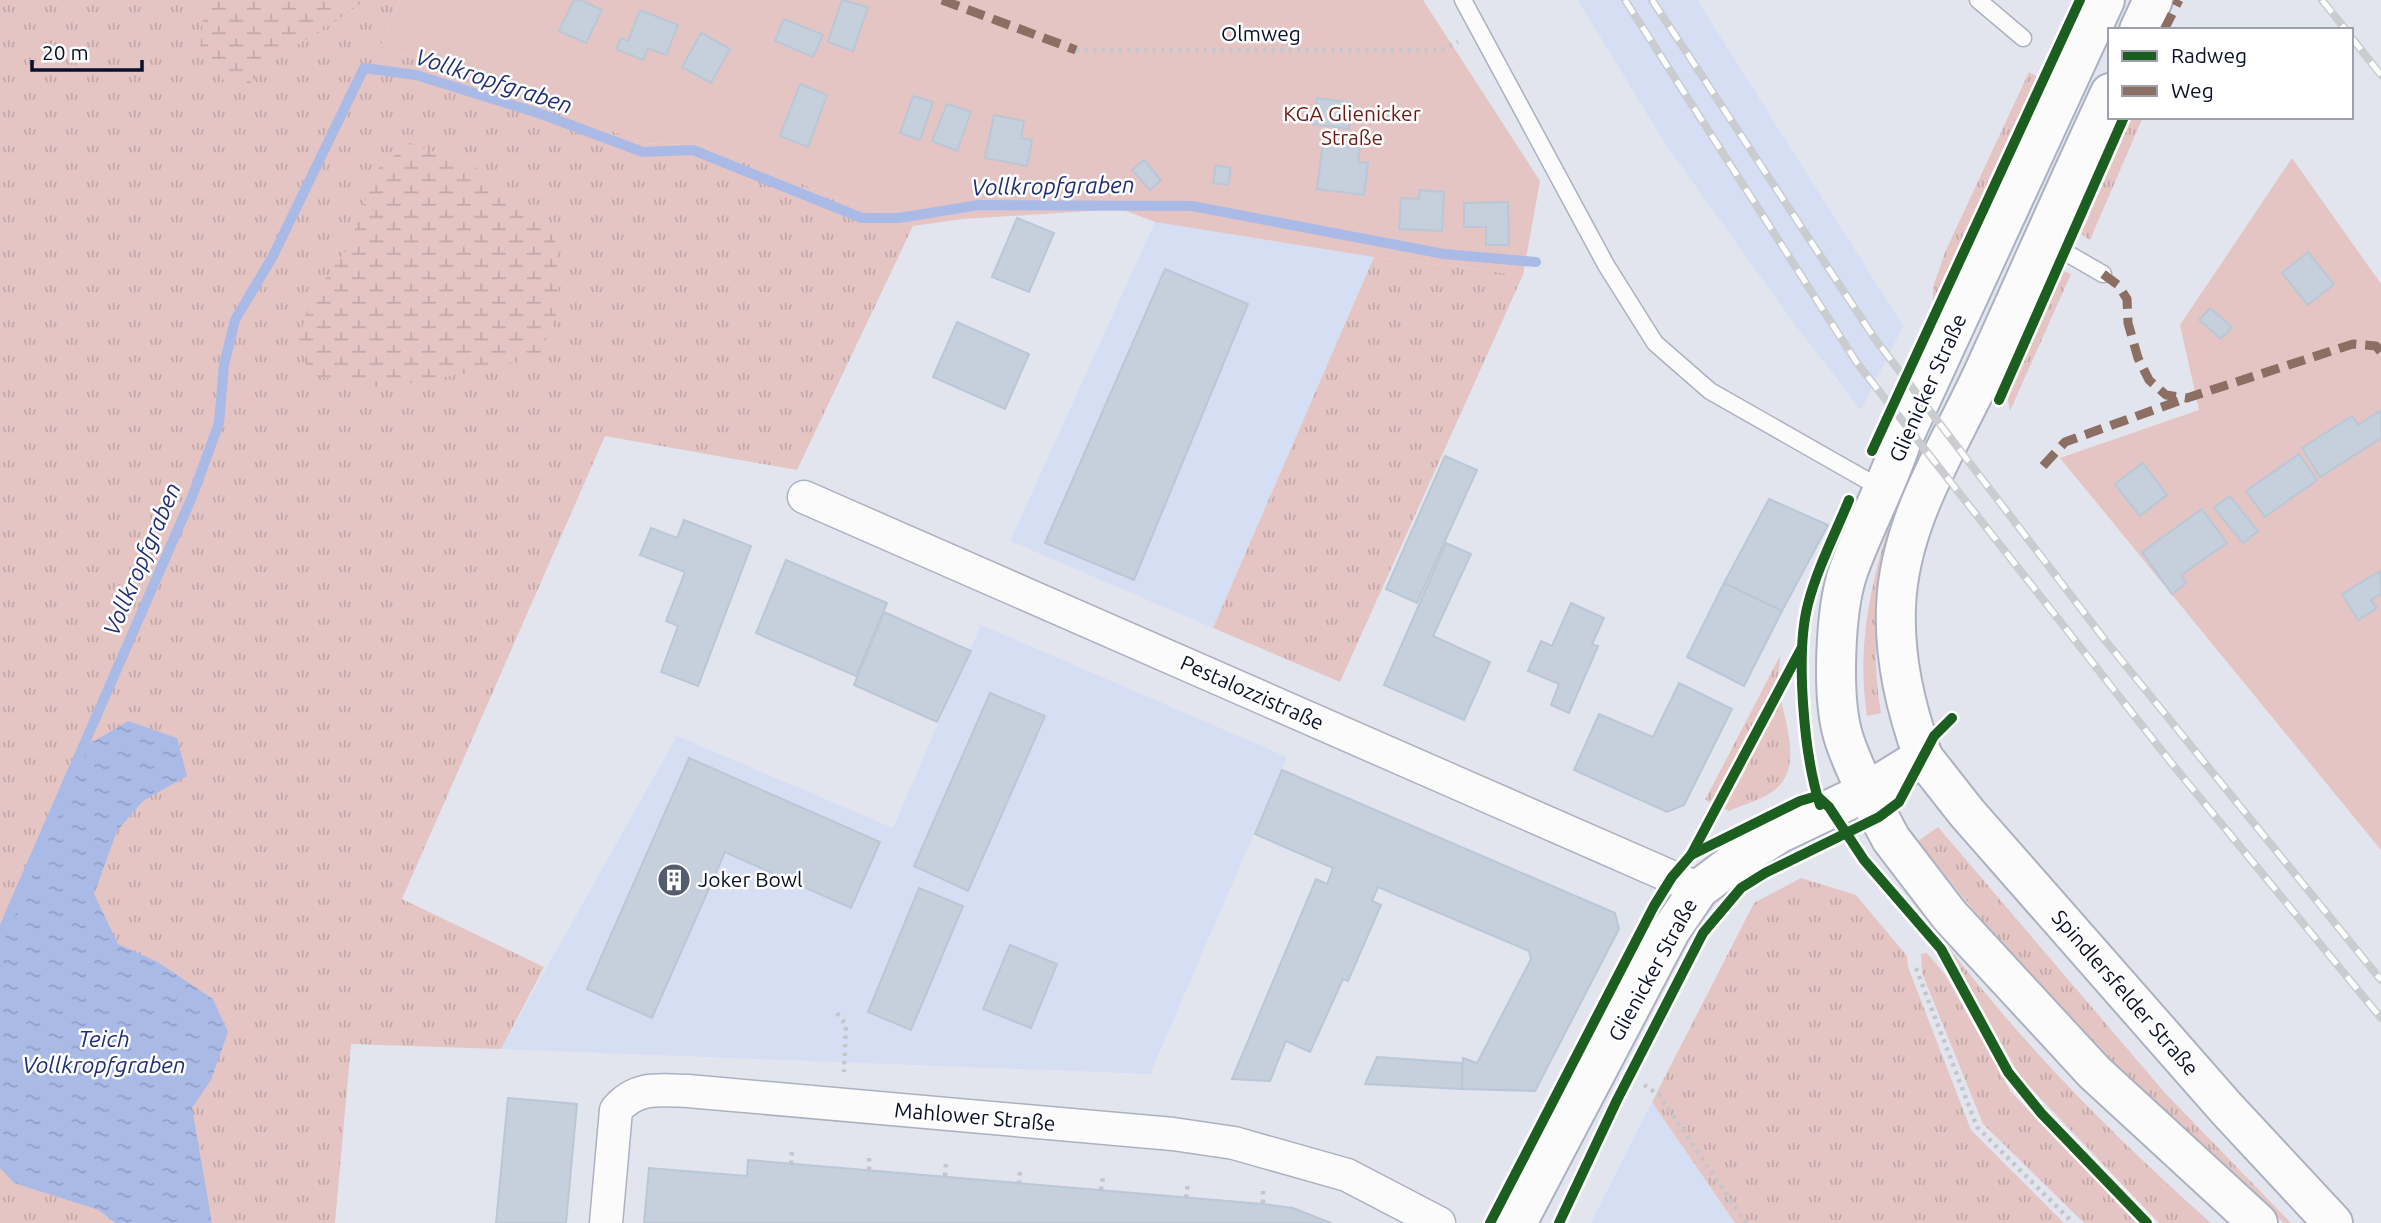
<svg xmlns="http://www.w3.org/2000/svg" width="2381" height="1223" viewBox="0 0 2381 1223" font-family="Ubuntu,sans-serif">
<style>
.built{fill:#d6def4}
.grass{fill:url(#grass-tufts)}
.wetland{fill:url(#wetland-marsh)}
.garden{fill:#e4c5c3}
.water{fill:url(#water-ripples)}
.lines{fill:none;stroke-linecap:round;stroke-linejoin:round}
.stream{stroke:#aabae7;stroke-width:10}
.building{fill:#c6cfdc;stroke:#bac7d6;stroke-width:2}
.lane-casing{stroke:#acb1c1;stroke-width:19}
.street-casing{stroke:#acb1c1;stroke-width:35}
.secondary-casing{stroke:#acb1c1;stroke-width:42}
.highway-casing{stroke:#acb1c1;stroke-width:42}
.path{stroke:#c4c6cc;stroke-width:4.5;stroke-dasharray:3.5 5;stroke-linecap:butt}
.lane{stroke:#fbfbfc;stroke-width:16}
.street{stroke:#fbfbfc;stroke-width:32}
.secondary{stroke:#fbfbfc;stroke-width:38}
.highway{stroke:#fbfbfc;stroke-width:38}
.rail-casing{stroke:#cbcccf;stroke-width:8}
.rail{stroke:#fff;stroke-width:5;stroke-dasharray:16;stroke-linecap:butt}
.quiet{stroke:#8d6e63;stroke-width:9;stroke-dasharray:18 9;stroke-linecap:butt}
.cycleway-casing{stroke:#fff;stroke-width:15}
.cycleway{stroke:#1b5e20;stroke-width:10}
.labels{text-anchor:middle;stroke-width:5;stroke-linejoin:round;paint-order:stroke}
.street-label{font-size:21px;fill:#09102a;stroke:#fff}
.park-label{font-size:21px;fill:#711911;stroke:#fff}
.poi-label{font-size:21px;fill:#09102a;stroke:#fff;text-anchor:start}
.water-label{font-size:23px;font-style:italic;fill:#1f2e75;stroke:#fff}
</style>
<defs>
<pattern id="grass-tufts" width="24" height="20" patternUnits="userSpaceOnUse" patternTransform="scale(1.75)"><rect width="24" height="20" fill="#e4c5c3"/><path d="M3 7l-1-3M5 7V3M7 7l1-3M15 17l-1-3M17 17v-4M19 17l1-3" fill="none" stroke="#c2a8a8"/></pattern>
<pattern id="wetland-marsh" width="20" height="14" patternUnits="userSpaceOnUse" patternTransform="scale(1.75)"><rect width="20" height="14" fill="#e4c5c3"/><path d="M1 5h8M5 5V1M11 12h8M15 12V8" fill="none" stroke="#c2a8a8"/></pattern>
<pattern id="water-ripples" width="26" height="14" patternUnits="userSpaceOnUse" patternTransform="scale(1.75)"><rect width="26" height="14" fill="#aabae7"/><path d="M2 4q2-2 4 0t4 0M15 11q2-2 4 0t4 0" fill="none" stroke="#919fc6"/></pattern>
</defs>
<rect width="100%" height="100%" fill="#e2e5ed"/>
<g class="built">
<polygon points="1578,0 1697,0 1903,326 1861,410 1796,326 1666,145"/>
<polygon points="1155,222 1374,257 1213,628 1010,541"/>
<polygon points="981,625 1287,757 1150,1074 501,1049 677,736 893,828"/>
<polygon points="1652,1102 1735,1223 1591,1223"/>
</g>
<g class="grass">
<polygon points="0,0 400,0 381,46 645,143 704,146 913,226 797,470 605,436 402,899 544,967 501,1049 351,1044 335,1223 0,1223"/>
<polygon points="2029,72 2038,77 1933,309 1933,287 1946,250"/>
<polygon points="2132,117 2143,117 2090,240 2081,234"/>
<polygon points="1374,257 1523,275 1340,682 1213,628"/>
<polygon points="2061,270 2071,274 2010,411 2007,396"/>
<path d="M1888 528 1893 532C1878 595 1870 649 1881 713L1867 716C1857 649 1869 592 1888 528Z"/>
<path d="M1780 656C1780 702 1737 763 1714 804L1705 800Z"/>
<path d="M1780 695C1785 722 1801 763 1779 786 1767 799 1744 804 1729 811L1723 808Z"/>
<path d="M1938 827 2165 1093 2291 1223H2284C2220 1163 2153 1106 2092 1044 2030 980 1973 911 1918 841Z"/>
<polygon points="1801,878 1856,895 1907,956 1908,967 1971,1130 2064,1223 1735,1223 1652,1102 1754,903"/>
<path d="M1946 944C2026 1048 2113 1136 2211 1223H2159L2020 1077Z"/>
<polygon points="1927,953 1946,976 2011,1092 2137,1223 2084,1223 1983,1124 1922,973 1921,954"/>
</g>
<g class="wetland">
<polygon points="212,0 365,0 322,31 269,60 248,86 216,78 200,49 204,11"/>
<polygon points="410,143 475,167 503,202 554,232 559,290 556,317 540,354 504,366 385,388 309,375 299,340 309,302 350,244 375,171"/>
</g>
<g class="garden">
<polygon points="400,0 1423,0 1540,181 1523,275 1374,257 1155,222 1121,209 963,219 913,226 704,146 645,143 381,46"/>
<polygon points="2292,158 2381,284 2381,850 2060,458 2199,410 2180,325"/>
</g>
<polygon class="water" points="128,721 177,738 187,776 143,801 117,831 94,894 118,944 156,961 213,999 228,1032 211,1080 192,1108 212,1223 115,1223 99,1210 14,1183 0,1168 0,937 81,749"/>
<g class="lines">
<polyline class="stream" points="0,937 192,497 219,423 224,365 235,320 273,256 364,68 416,75 541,114 643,152 693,150 862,218 899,218 979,205 1192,206 1444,254 1536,262"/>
</g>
<g class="building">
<polygon points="574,0 581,0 602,10 586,43 559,31"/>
<polygon points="842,0 868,7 853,51 828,42"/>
<polygon points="640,10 678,25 666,55 648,48 643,60 616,49 621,38 628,41"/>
<polygon points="784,19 823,35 813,57 775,41"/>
<polygon points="701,33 730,49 711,83 682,67"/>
<polygon points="800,84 827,95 808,147 780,136"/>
<polygon points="913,96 933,102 920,140 900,133"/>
<polygon points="1317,98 1353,103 1349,129 1313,124"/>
<polygon points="947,104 971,112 957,151 932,141"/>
<polygon points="994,115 1024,121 1021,138 1032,140 1027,166 985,158"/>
<polygon points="1323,143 1360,147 1358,162 1368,163 1364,195 1317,189"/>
<polygon points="1144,160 1161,180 1150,190 1132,170"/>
<polygon points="1216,165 1231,168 1228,185 1213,183"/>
<polygon points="1419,190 1444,192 1442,231 1399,229 1401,198 1419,199"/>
<polygon points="1508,202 1509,245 1486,245 1486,227 1464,227 1464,203"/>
<polygon points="1017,218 1054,233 1029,292 992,277"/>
<polygon points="2308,252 2334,284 2308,305 2282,273"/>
<polygon points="1165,269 1248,304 1134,580 1045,543"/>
<polygon points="2210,308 2232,327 2221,339 2199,320"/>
<polygon points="957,322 1029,354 1005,409 933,377"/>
<polygon points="2381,410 2381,438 2320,477 2302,448 2352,416 2358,425"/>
<polygon points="2299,454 2317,480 2265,517 2246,491"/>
<polygon points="1445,456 1477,470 1417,603 1386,589"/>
<polygon points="2143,463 2167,495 2140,516 2115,484"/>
<polygon points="2230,496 2258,531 2243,543 2214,508"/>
<polygon points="1769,499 1828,525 1782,611 1724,583"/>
<polygon points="2202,509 2227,543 2181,575 2186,583 2172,594 2142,552"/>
<polygon points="684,520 751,546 698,686 661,672 678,626 666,621 685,572 640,555 651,528 677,538"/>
<polygon points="1446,543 1471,554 1433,636 1490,662 1464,720 1384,685"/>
<polygon points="786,560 887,603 856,676 756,633"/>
<polygon points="2380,571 2381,594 2371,600 2377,608 2358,620 2342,594"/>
<polygon points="1724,583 1782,611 1744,686 1687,657"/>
<polygon points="1571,603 1604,618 1592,644 1598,646 1569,713 1551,705 1559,684 1528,671 1541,641 1552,646"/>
<polygon points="884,612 971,651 937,722 854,685"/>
<polygon points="1679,683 1732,709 1684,805 1667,812 1574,770 1599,714 1653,737"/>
<polygon points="990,693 1045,716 968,891 914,866"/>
<polygon points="689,758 880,842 851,908 725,852 652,1018 587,989"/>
<polygon points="1282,770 1615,913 1619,929 1535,1091 1462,1089 1463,1058 1477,1063 1531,959 1529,951 1378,887 1372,901 1381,905 1348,981 1343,979 1310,1052 1286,1041 1270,1081 1232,1079 1316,879 1327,884 1333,868 1255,834"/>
<polygon points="919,888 963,906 911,1030 868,1012"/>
<polygon points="1010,945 1057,964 1031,1028 983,1009"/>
<polygon points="1377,1057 1462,1063 1462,1089 1365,1084"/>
<polygon points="508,1098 577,1104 566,1223 496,1223"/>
<polygon points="748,1160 1263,1204 1293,1208 1331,1223 644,1223 649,1168 747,1176"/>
</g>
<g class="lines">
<defs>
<g id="lane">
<polyline points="1463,0 1606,265 1655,343 1710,391 1884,490"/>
<polyline points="1978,0 2023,38"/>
<polyline points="2044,240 2103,274"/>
</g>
<g id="street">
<polyline points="804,497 1699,889"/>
<path d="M606 1223 616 1110C636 1086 658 1090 688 1091L1173 1134 1234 1143 1347 1175 1439 1223"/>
</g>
<g id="secondary">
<polyline points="2139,30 2153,0"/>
<path d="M1866 792C1858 773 1847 752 1842 732 1832 693 1835 610 1848 572 1863 529 1886 488 1901 443L2105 0"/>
<path d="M1517 1223 1671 930 1699 889 1740 858 1780 833 1866 792 1923 757C1906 708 1894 660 1896 607 1899 520 1950 446 1985 369 2027 277 2067 185 2110 93"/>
</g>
<g id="highway">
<polyline points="1923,757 1967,813 2226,1108 2333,1223"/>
<polyline points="1866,792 1891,839 1950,916 2094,1072 2258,1223"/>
</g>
</defs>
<use href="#lane" class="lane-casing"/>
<use href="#street" class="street-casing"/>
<use href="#secondary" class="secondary-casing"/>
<use href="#highway" class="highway-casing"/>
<g class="path">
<polyline points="1076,50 1441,50 1458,42"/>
<polyline points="1916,968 1977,1127 2073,1223"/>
<polyline points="837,1013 846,1025 844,1072"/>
<polyline points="1644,1085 1659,1095 1746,1223"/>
<polyline points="791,1164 792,1151"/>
<polyline points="869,1170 869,1158"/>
<polyline points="945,1176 946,1164"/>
<polyline points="1019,1184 1020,1170"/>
<polyline points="1101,1190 1103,1176"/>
<polyline points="1263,1191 1263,1204"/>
<polyline points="1186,1198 1188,1183"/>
</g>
<use href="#lane" class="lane"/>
<use href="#street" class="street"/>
<use href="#secondary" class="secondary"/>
<use href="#highway" class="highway"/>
<defs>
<g id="rail">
<polyline points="1625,0 1857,363 2173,765 2381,1018"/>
<polyline points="1652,0 1875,339 2105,640 2381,980"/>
<polyline points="2322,0 2346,30"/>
<polyline points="2351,37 2381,75"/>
</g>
</defs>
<use href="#rail" class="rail-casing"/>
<use href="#rail" class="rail"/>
<g class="quiet">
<polyline points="942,0 1076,50"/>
<polyline points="2164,30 2179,0"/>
<polyline points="2103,274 2118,285 2127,299 2128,323 2138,358 2149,380 2166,395 2187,398 2353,344 2376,346 2381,352"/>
<polyline points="2043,466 2065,442 2184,399"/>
</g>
<defs>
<g id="cycleway">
<polyline points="1999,400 2124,117"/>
<polyline points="1872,451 2080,0"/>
<path d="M1820 805C1804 756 1795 654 1808 604 1817 569 1835 534 1849 500"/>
<polyline points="1691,855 1800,801 1817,796 1829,807 1864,860 1941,949 2008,1072 2041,1113 2147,1223"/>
<polyline points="1490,1223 1654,906 1672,877 1691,855 1801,649"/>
<polyline points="1559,1223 1617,1100 1703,933 1741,888 1765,873 1879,817 1899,802 1934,736 1952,718"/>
</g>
</defs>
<use href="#cycleway" class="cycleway-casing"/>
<use href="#cycleway" class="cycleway"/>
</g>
<defs>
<symbol id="building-disc" viewBox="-11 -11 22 22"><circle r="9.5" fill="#555b6e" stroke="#fff"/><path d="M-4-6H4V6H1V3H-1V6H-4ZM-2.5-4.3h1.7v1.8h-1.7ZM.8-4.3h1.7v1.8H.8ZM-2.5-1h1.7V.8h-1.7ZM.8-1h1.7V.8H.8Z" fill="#fff"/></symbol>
</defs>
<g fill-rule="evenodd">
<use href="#building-disc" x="655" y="861" width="38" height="38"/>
</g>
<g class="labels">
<g class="street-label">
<text x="1261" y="41">Olmweg</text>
<text transform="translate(1928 388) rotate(-66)" y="7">Glienicker Straße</text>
<text transform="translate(1252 693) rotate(24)" y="7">Pestalozzistraße</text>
<text transform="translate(1653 970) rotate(-61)" y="7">Glienicker Straße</text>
<text transform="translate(2125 993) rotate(49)" y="7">Spindlersfelder Straße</text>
<text transform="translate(975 1117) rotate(5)" y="7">Mahlower Straße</text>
</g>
<g class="park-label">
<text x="1352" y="121">KGA Glienicker<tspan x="1352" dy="24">Straße</tspan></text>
</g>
<g class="poi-label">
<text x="698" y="887">Joker Bowl</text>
</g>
<g class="water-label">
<text transform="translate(494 81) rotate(18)" y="8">Vollkropfgraben</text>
<text transform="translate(1053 186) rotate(-1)" y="8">Vollkropfgraben</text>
<text transform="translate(142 559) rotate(-67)" y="8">Vollkropfgraben</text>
<text x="104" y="1047">Teich<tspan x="104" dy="26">Vollkropfgraben</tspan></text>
</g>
</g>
<rect x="2108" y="28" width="245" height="91" fill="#ffffff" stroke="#9d9faa" stroke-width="2"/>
<rect x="2122" y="51" width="35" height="10" fill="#1b5e20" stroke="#9d9faa" stroke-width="2"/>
<text x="2171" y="63" font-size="21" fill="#09102a">Radweg</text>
<rect x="2122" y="86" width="35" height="10" fill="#8d6e63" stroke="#9d9faa" stroke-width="2"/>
<text x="2171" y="98" font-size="21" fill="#09102a">Weg</text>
<path d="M32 60v10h110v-10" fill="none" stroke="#09102a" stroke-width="3.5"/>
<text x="42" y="60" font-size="21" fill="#09102a" stroke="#ffffff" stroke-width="5" paint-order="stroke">20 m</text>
</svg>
